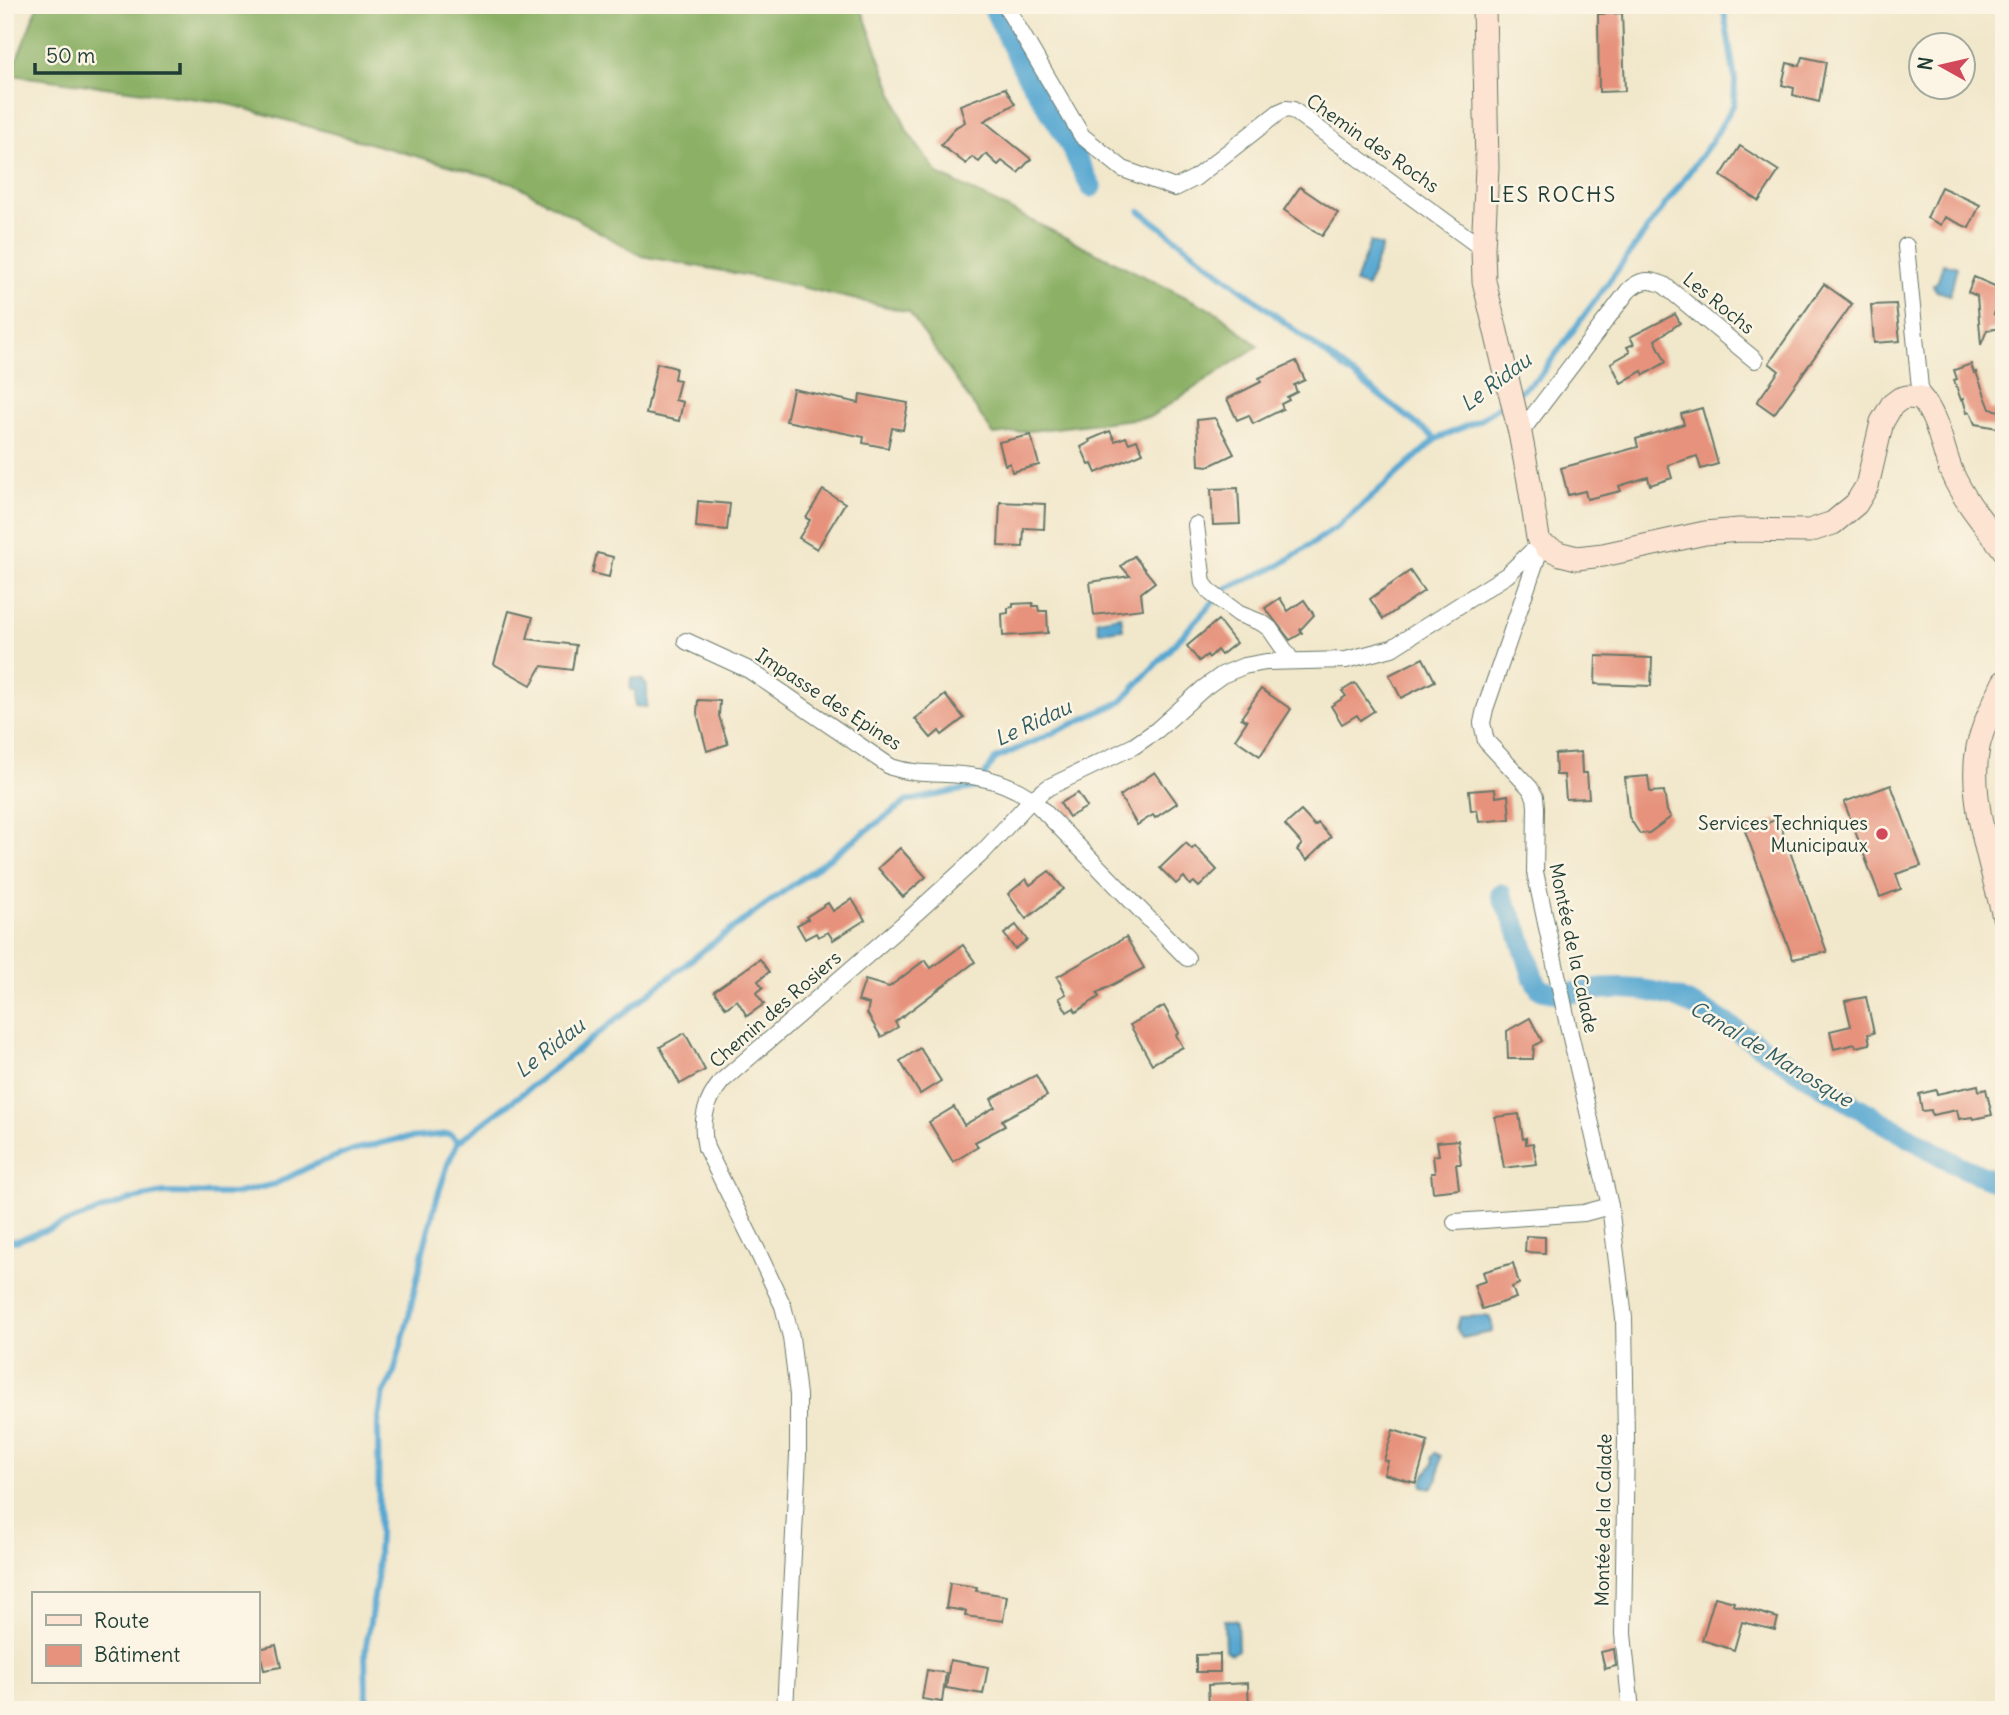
<svg xmlns="http://www.w3.org/2000/svg" width="2009" height="1715" viewBox="0 0 2009 1715" font-family="Delius,sans-serif">
<style>
.forest{fill:#8cb166;stroke:#56774d;stroke-width:2}
.water{fill:#57a7d1;stroke:#3b7282;stroke-width:2}
.lines{fill:none;stroke-linecap:round;stroke-linejoin:round}
.stream{stroke:#57a7d1;stroke-width:6}
.canal{stroke:#57a7d1;stroke-width:21}
.building{fill:#e6927c}
.street-casing{stroke:#687869;stroke-width:18}
.secondary-casing{stroke:#687869;stroke-width:25}
.street{stroke:#fff;stroke-width:16}
.secondary{stroke:#fde3d1;stroke-width:23}
.poi-dot{fill:#d1495b;stroke:#fcf5e5;stroke-width:2.5}
.labels{text-anchor:middle;stroke-width:5;stroke-linejoin:round;paint-order:stroke}
.street-label{font-size:19px;fill:#1f3d34;stroke:#fcf5e5}
.poi-label{font-size:19px;fill:#1f3d34;stroke:#fcf5e5;text-anchor:end}
.neighbourhood-label{font-size:21px;letter-spacing:2px;fill:#1f3d34;stroke:#fcf5e5}
.water-label{font-size:21px;font-style:italic;fill:#305d63;stroke:#fcf5e5}
</style>
<rect width="100%" height="100%" fill="#fcf5e5"/>
<filter id="ink" filterUnits="userSpaceOnUse"><feTurbulence type="fractalNoise" baseFrequency=".0143" numOctaves="2"/><feDisplacementMap in="SourceGraphic" scale="14" xChannelSelector="R" yChannelSelector="G"/><feConvolveMatrix kernelMatrix="1 2 1 2 8 2 1 2 1" color-interpolation-filters="sRGB"/></filter>
<filter id="wash" filterUnits="userSpaceOnUse"><feTurbulence type="fractalNoise" baseFrequency=".00686" numOctaves="4" result="noise"/><feDisplacementMap in="SourceGraphic" scale="28" xChannelSelector="R" yChannelSelector="G"/><feGaussianBlur stdDeviation="1.57" result="paint"/><feColorMatrix in="noise" values="0 0 0 0 0 0 0 0 0 0 0 0 0 0 0 0 0 1.4 0 .05"/><feComposite in="paint" operator="in"/></filter>
<g filter="url(#wash)">
<rect width="100%" height="100%" fill="#f1e7cb"/>
<polygon class="forest" points="38,5 860,5 907,131 938,174 1218,313 1258,346 1150,417 994,435 909,312 766,279 642,256 513,183 221,102 11,75"/>
<g class="water">
<polygon points="1370,242 1382,246 1367,287 1355,283"/>
<polygon points="1943,263 1957,267 1950,295 1936,291 1933,285 1938,281"/>
<polygon points="1121,616 1123,629 1099,632 1097,620"/>
<polygon points="631,678 642,679 647,686 647,707 635,706 635,690 630,690"/>
<polygon points="1489,1316 1492,1323 1492,1332 1462,1338 1457,1328 1460,1317"/>
<polygon points="1435,1453 1441,1456 1438,1479 1431,1488 1422,1486 1423,1478 1433,1464 1432,1457"/>
<polygon points="1224,1620 1237,1620 1238,1650 1231,1654 1225,1650"/>
</g>
<g class="lines">
<g class="stream">
<polyline points="1140,211 1436,439"/>
<polyline points="1516,394 1539,377 1712,141 1734,104 1735,80 1723,5"/>
<polyline points="10,1240 16,1241 128,1200 164,1193 234,1194 275,1184 311,1166 353,1150 398,1139 450,1134 458,1142"/>
<polyline points="372,1710 366,1693 365,1653 377,1578 379,1535 378,1424 383,1394 393,1376 409,1316 423,1251 437,1198 449,1161 458,1142 523,1093 705,949 907,801 977,787 995,759 1121,702 1225,589 1280,565 1340,525 1436,439 1480,420 1507,400"/>
</g>
<g class="canal">
<polyline points="992,5 1025,72 1064,133 1091,187"/>
<path d="M1501 894 1518 930 1533 977 1540 989C1561 997 1582 991 1603 989 1628 987 1658 990 1681 1000 1711 1012 1737 1031 1763 1048 1811 1079 1859 1109 1909 1137 1940 1155 1969 1174 2004 1183"/>
</g>
</g>
<g id="blocks">
<g class="building">
<polygon points="1622,13 1625,91 1599,92 1598,14"/>
<polygon points="1803,57 1826,62 1819,102 1793,95 1794,88 1782,85 1787,63 1800,66"/>
<polygon points="1005,88 1015,104 984,121 1031,159 1018,173 1002,161 998,165 986,154 979,162 972,157 966,164 941,145 956,127 965,122 960,105"/>
<polygon points="1740,146 1779,171 1759,201 1721,176"/>
<polygon points="1300,187 1338,213 1322,236 1284,210"/>
<polygon points="1941,187 1980,205 1969,228 1945,217 1941,225 1927,218"/>
<polygon points="1974,277 2004,290 1994,314 2004,313 2004,328 1987,330 1981,345 1977,296 1968,292"/>
<polygon points="1824,284 1852,304 1774,414 1757,402 1779,371 1769,363"/>
<polygon points="1896,304 1900,341 1874,343 1871,305"/>
<polygon points="1675,314 1680,323 1655,340 1666,362 1644,375 1642,371 1621,383 1611,363 1630,352 1627,347 1634,344 1630,337"/>
<polygon points="1296,361 1305,380 1294,385 1297,392 1287,397 1289,400 1281,404 1283,409 1253,424 1249,415 1237,420 1227,399 1261,382 1259,378"/>
<polygon points="657,363 676,368 674,379 680,380 675,400 683,402 679,421 646,414"/>
<polygon points="1971,364 1974,373 1976,372 1990,409 2004,412 2004,429 1975,424 1970,412 1967,413 1963,399 1961,400 1954,380 1957,379 1954,370"/>
<polygon points="793,389 859,403 860,394 908,403 903,430 892,428 888,448 863,443 864,437 786,421"/>
<polygon points="1702,408 1718,464 1701,469 1697,456 1668,465 1672,478 1650,485 1648,477 1619,486 1621,491 1587,499 1585,491 1568,495 1561,468 1638,447 1636,439 1684,424 1681,414"/>
<polygon points="1215,418 1234,454 1209,466 1199,465 1197,420"/>
<polygon points="1110,431 1115,441 1126,437 1129,443 1137,440 1143,453 1096,473 1092,464 1089,465 1081,447 1090,442 1089,440"/>
<polygon points="1031,435 1039,465 1012,472 1010,463 1005,465 999,442"/>
<polygon points="1238,488 1240,524 1213,525 1211,489"/>
<polygon points="823,490 845,503 817,549 799,538 810,520 806,518"/>
<polygon points="698,501 730,504 727,530 696,527"/>
<polygon points="1000,502 1045,504 1044,529 1024,528 1023,547 998,546"/>
<polygon points="597,553 613,557 609,577 592,573"/>
<polygon points="1134,556 1155,582 1141,593 1143,609 1094,615 1090,582 1130,576 1121,566"/>
<polygon points="1410,571 1424,591 1383,619 1370,599"/>
<polygon points="1280,598 1288,611 1304,600 1314,615 1300,630 1302,633 1290,640 1265,608"/>
<polygon points="1033,603 1033,606 1038,606 1039,611 1047,611 1048,633 1003,636 1002,614 1008,613 1008,608 1013,607 1013,604"/>
<polygon points="509,611 533,617 527,639 576,645 572,670 542,666 531,685 494,664"/>
<polygon points="1218,620 1236,643 1221,655 1217,650 1209,658 1207,655 1199,661 1187,646"/>
<polygon points="1596,656 1652,658 1651,686 1595,684"/>
<polygon points="1423,658 1435,681 1401,698 1389,675"/>
<polygon points="1355,683 1374,711 1360,720 1357,715 1342,724 1331,706 1346,696 1342,691"/>
<polygon points="1261,689 1291,709 1260,756 1235,739 1247,721 1241,718"/>
<polygon points="945,695 964,718 942,735 939,731 931,738 915,719"/>
<polygon points="698,700 720,701 719,716 728,744 707,751 697,713"/>
<polygon points="1581,752 1582,773 1587,773 1589,798 1566,799 1564,775 1556,775 1555,754"/>
<polygon points="1155,772 1177,803 1155,818 1153,815 1137,825 1120,796"/>
<polygon points="1648,776 1650,792 1664,791 1667,811 1671,817 1649,833 1640,834 1629,817 1625,778"/>
<polygon points="1891,785 1921,866 1896,874 1901,889 1880,897 1844,802"/>
<polygon points="1495,789 1496,797 1508,795 1510,819 1479,822 1477,810 1471,811 1469,791"/>
<polygon points="1078,793 1087,807 1069,817 1060,803"/>
<polygon points="1301,811 1315,826 1318,823 1331,837 1307,860 1297,850 1302,844 1285,825"/>
<polygon points="1778,819 1827,952 1793,959 1745,831"/>
<polygon points="1186,843 1192,849 1195,846 1217,870 1199,887 1194,882 1190,885 1184,877 1176,884 1160,868"/>
<polygon points="900,848 926,877 903,897 878,868"/>
<polygon points="1049,871 1064,889 1026,919 1008,894 1026,879 1030,885"/>
<polygon points="852,899 865,920 833,940 828,932 818,937 816,933 805,939 797,925 808,919 806,917 828,903 833,911"/>
<polygon points="1016,925 1027,940 1015,949 1004,934"/>
<polygon points="1126,937 1144,968 1097,993 1099,997 1076,1012 1074,1008 1067,1012 1059,998 1066,994 1057,977"/>
<polygon points="963,945 975,962 895,1022 898,1027 881,1037 867,1013 869,1004 858,1001 865,980 889,987 925,960 931,968"/>
<polygon points="760,959 769,972 758,981 763,988 756,993 764,1004 747,1016 737,1000 726,1008 714,991"/>
<polygon points="1866,997 1874,1033 1868,1034 1870,1044 1856,1047 1855,1044 1834,1049 1830,1031 1851,1026 1845,1001"/>
<polygon points="1164,1006 1179,1033 1176,1035 1183,1047 1152,1064 1130,1025"/>
<polygon points="1530,1018 1542,1041 1534,1046 1533,1059 1508,1059 1507,1031"/>
<polygon points="685,1033 705,1070 680,1084 660,1047"/>
<polygon points="920,1048 941,1081 920,1094 900,1061"/>
<polygon points="1036,1075 1047,1096 1002,1120 1005,1126 975,1142 978,1147 953,1162 929,1122 954,1107 964,1125 995,1107 991,1099"/>
<polygon points="1978,1085 1979,1091 1986,1089 1992,1115 1973,1119 1972,1117 1959,1119 1957,1110 1932,1115 1931,1110 1922,1111 1919,1094 1936,1090 1937,1094"/>
<polygon points="1519,1114 1523,1139 1526,1138 1526,1144 1533,1143 1537,1164 1504,1168 1495,1117"/>
<polygon points="1458,1140 1461,1164 1456,1164 1459,1189 1433,1192 1431,1173 1435,1173 1433,1156 1439,1155 1437,1142"/>
<polygon points="1526,1236 1545,1237 1545,1253 1525,1252"/>
<polygon points="1513,1263 1519,1284 1512,1287 1516,1298 1482,1309 1474,1285 1486,1281 1483,1272"/>
<polygon points="1393,1430 1428,1441 1416,1483 1384,1474 1388,1461 1384,1460"/>
<polygon points="950,1583 977,1587 976,1591 1007,1596 1003,1621 965,1616 966,1611 946,1608"/>
<polygon points="1715,1597 1734,1602 1733,1605 1778,1618 1775,1630 1742,1622 1734,1650 1702,1640"/>
<polygon points="276,1645 281,1667 264,1670 259,1649"/>
<polygon points="1614,1649 1616,1666 1605,1669 1601,1652"/>
<polygon points="1220,1654 1220,1672 1196,1672 1196,1655"/>
<polygon points="950,1660 988,1667 983,1694 946,1688"/>
<polygon points="927,1670 946,1673 942,1702 922,1699"/>
<polygon points="1248,1683 1249,1710 1209,1710 1208,1685"/>
</g>
</g>
</g>
<g filter="url(#ink)">
<use href="#blocks" fill-opacity="0" stroke="#687869" stroke-width="2"/>
<g class="lines">
<defs>
<g id="street">
<polyline points="1005,5 1082,136 1123,169 1175,188 1195,178 1279,112 1286,109 1293,110 1483,249"/>
<polyline points="1906,246 1921,398"/>
<path d="M1520 433 1628 291C1640 279 1649 279 1664 285L1755 360"/>
<polyline points="1196,525 1203,583 1211,593 1239,614 1262,623 1270,629 1292,661"/>
<polyline points="1538,555 1485,709 1482,723 1486,741 1530,788 1535,797 1536,807 1535,872 1568,1025 1610,1206 1624,1318 1626,1439 1623,1634 1631,1710"/>
<path d="M686 641 749 670 891 767C921 777 948 771 977 777 998 780 1015 788 1032 799L1187 958"/>
<polyline points="1455,1222 1584,1213 1610,1206"/>
<path d="M785 1710 798 1455V1395L791 1337 783 1306 757 1250 706 1148C700 1121 705 1102 722 1081L916 913 983 852 1032 799 1049 787 1134 746 1157 730 1204 688 1222 675 1244 666 1266 662 1346 660 1392 648 1507 575 1531 552"/>
</g>
<g id="secondary">
<polyline points="1484,5 1487,167 1483,249 1484,281 1520,433 1529,481 1538,538"/>
<path d="M1546 547 1561 554 1577 558 1603 555 1705 533 1739 530 1809 531 1833 523 1856 504 1867 486 1882 422 1892 405 1900 399 1907 397 1921 398C1939 419 1942 449 1952 473 1964 501 1986 526 2004 550"/>
<path d="M2004 682C1994 703 1983 725 1978 747 1968 798 1992 866 2004 917"/>
</g>
</defs>
<use href="#street" class="street-casing"/>
<use href="#secondary" class="secondary-casing"/>
<use href="#street" class="street"/>
<use href="#secondary" class="secondary"/>
</g>
</g>
<circle class="poi-dot" cx="1882" cy="834" r="7"/>
<g class="labels">
<g class="street-label">
<text transform="translate(1373 143) rotate(35)" y="7">Chemin des Rochs</text>
<text transform="translate(1719 303) rotate(39)" y="7">Les Rochs</text>
<text transform="translate(829 699) rotate(33)" y="7">Impasse des Epines</text>
<text transform="translate(1574 948) rotate(78)" y="7">Montée de la Calade</text>
<text transform="translate(775 1009) rotate(-41)" y="7">Chemin des Rosiers</text>
<text transform="translate(1603 1520) rotate(-89)" y="7">Montée de la Calade</text>
</g>
<g class="poi-label">
<text x="1868" y="830">Services Techniques<tspan x="1868" dy="22">Municipaux</tspan></text>
</g>
<g class="neighbourhood-label">
<text x="1553" y="202">LES ROCHS</text>
</g>
<g class="water-label">
<text transform="translate(1496 382) rotate(-37)" y="7">Le Ridau</text>
<text transform="translate(1033 723) rotate(-25)" y="7">Le Ridau</text>
<text transform="translate(550 1048) rotate(-38)" y="7">Le Ridau</text>
<text transform="translate(1771 1054) rotate(31)" y="7">Canal de Manosque</text>
</g>
</g>
<rect width="2009" height="1715" fill="none" stroke="#fcf5e5" stroke-width="28"/>
<rect x="32" y="1592" width="228" height="91" fill="#fcf5e5" stroke="#a4ab9e" stroke-width="2"/>
<rect x="46" y="1615" width="35" height="10" fill="#fde3d1" stroke="#a4ab9e" stroke-width="2"/>
<text x="94" y="1628" font-size="21" fill="#1f3d34">Route</text>
<rect x="46" y="1645" width="35" height="21" fill="#e6927c" stroke="#a4ab9e" stroke-width="2"/>
<text x="94" y="1662" font-size="21" fill="#1f3d34">Bâtiment</text>
<g transform="translate(1942 66) rotate(278)"><circle r="33" fill="#fcf5e5" stroke="#a4ab9e" stroke-width="2"/>
<path d="M0-5L12 26L0 18L-12 26Z" fill="#d1495b"/>
<text y="-10" font-size="19" font-weight="bold" text-anchor="middle" fill="#1f3d34">N</text>
</g>
<path d="M35 63v10h145v-10" fill="none" stroke="#1f3d34" stroke-width="3.5"/>
<text x="46" y="63" font-size="21" fill="#1f3d34" stroke="#fcf5e5" stroke-width="5" paint-order="stroke">50 m</text>
</svg>
